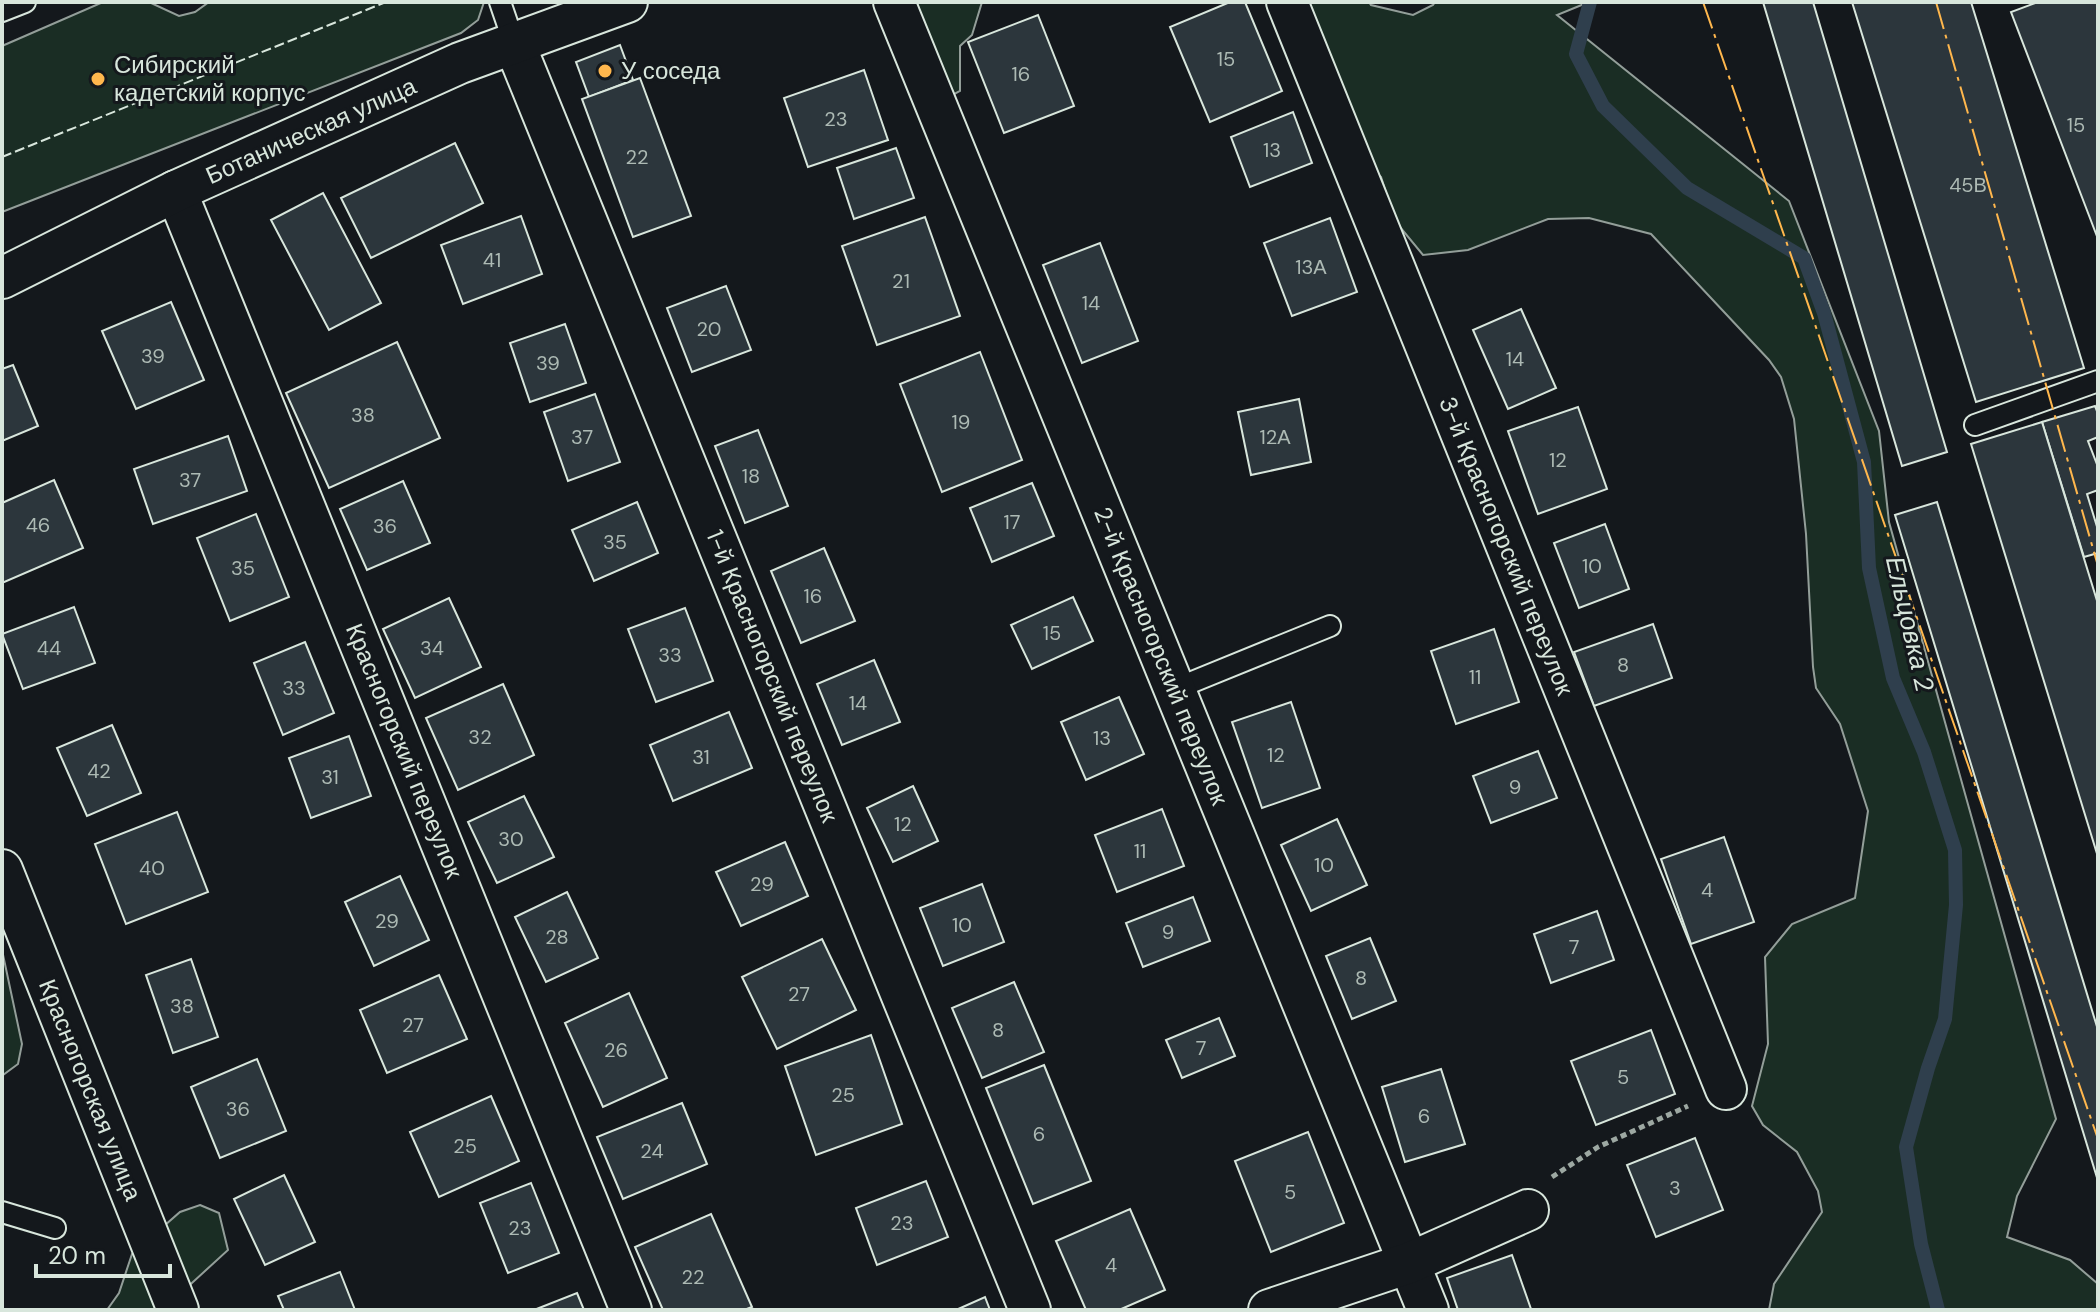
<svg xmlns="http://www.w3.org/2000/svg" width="2100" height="1312" viewBox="0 0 2100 1312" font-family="'DM Sans',sans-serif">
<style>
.green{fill:#1a2d24;stroke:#939e99;stroke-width:2}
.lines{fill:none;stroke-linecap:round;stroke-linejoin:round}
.stream{stroke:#2f3f4d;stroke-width:14}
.building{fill:#2c363c;stroke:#d8e6dc;stroke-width:2}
.service-casing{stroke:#d8e6dc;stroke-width:24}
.minor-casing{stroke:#d8e6dc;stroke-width:44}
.path{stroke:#9da8a2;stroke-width:5;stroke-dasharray:6 4;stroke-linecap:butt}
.service{stroke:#14181c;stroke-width:20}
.minor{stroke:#14181c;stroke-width:40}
.fence{stroke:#d8e6dc;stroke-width:2;stroke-dasharray:10 4;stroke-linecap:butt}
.power{stroke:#ffb74d;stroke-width:2;stroke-dasharray:28 6 4 6;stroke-linecap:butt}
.poi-dot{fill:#ffb74d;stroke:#14181c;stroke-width:3}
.labels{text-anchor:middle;stroke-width:6;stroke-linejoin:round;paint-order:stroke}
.number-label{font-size:20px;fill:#adbab4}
.poi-label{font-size:24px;fill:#d8e6dc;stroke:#14181c;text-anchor:start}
.street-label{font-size:24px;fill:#d8e6dc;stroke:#14181c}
.water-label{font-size:26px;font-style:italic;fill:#d8e6dc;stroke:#14181c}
</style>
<rect width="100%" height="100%" fill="#14181c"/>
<g class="green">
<polygon points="103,2 149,2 179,16 195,12 209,2 484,2 478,20 461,33 2,212 2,46"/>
<polygon points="917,2 982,2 972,35 960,46 960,91 945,99 926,57"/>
<polygon points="1287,2 1369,2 1371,5 1413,15 1433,5 1435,2 1589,2 1557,15 1789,201 1879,431 1889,522 2056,1119 2017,1196 2007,1237 2070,1260 2098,1284 2098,1310 1769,1310 1774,1284 1822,1212 1818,1191 1797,1152 1763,1125 1752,1106 1768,1044 1765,957 1792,924 1855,898 1868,811 1840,724 1816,688 1813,667 1806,534 1794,419 1781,377 1769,360 1651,234 1589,218 1548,219 1468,250 1423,255 1395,221 1381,177 1349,155"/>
<polygon points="2,950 22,1044 18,1064 3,1075"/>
<polygon points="200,1205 219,1213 228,1250 170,1303 168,1310 107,1310 119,1293 132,1254 180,1212"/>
</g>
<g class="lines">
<polyline class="stream" points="1590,2 1576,54 1603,106 1687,188 1804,258 1824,313 1864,462 1869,568 1893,678 1924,752 1955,850 1956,905 1945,1019 1928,1068 1906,1147 1921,1244 1938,1310"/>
</g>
<g class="building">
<polygon points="1230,2 1245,2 1282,91 1210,122 1170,27"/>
<polygon points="1763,2 1813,2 1947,452 1902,466"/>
<polygon points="1852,2 1971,2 2084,368 1976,402"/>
<polygon points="2038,2 2098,2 2098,239 2011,12"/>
<polygon points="1038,15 1074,106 1004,133 968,42"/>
<polygon points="620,45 633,80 589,97 576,62"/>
<polygon points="864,70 888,140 808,167 784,98"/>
<polygon points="640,78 691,216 633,237 582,99"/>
<polygon points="1293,112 1312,163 1250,187 1231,137"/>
<polygon points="455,143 483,203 371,258 341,198"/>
<polygon points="896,148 914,198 854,219 837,168"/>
<polygon points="323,193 381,303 329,330 271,220"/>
<polygon points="521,216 542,274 463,304 441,245"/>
<polygon points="925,217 960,316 877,345 842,246"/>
<polygon points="1330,218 1357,292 1292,316 1264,243"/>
<polygon points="1100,243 1138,341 1082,363 1043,265"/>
<polygon points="726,286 751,350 692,372 667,308"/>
<polygon points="171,302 204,380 136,409 102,331"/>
<polygon points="1521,309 1556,388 1508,409 1473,330"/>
<polygon points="565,324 586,383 530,402 510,343"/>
<polygon points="397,342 440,438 329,488 286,393"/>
<polygon points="980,352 1022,460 942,492 900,384"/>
<polygon points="13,365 38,426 2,441 2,369"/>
<polygon points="595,394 620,462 568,481 544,412"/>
<polygon points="1299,399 1311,462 1251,475 1238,412"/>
<polygon points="2095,406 2098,414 2098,437 2088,441 2098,467 2098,490 2087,494 2098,530 2098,553 2084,557 2042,422"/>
<polygon points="1578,407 1607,489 1538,514 1508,431"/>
<polygon points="2042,422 2098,604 2098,857 1971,444"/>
<polygon points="758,430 788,506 745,523 715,446"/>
<polygon points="228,436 247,491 153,524 134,469"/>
<polygon points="54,480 83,548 2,583 2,503"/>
<polygon points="403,481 430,543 367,570 340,509"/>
<polygon points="1032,483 1054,536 992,562 970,508"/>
<polygon points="637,502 658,553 594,581 572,530"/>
<polygon points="1937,502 2098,1030 2098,1181 1895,515"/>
<polygon points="256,514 289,597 230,621 197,538"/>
<polygon points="1605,524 1629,589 1579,608 1554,543"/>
<polygon points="824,548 855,621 801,643 771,571"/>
<polygon points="1073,597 1093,641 1032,669 1011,625"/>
<polygon points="449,598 481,667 415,698 383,629"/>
<polygon points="74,607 95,663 23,689 2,634"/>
<polygon points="685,608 713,681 656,702 628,629"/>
<polygon points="1653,624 1672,678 1594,706 1574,652"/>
<polygon points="1494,629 1519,702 1456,724 1431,651"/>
<polygon points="305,642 334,713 283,735 254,663"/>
<polygon points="874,660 900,722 842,745 817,684"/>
<polygon points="503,684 534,755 458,790 426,718"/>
<polygon points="1119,697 1144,754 1086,780 1061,722"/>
<polygon points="1291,702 1320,788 1262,808 1232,722"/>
<polygon points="729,712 752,768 673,801 650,745"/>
<polygon points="112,725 141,793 87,816 57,748"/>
<polygon points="349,736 371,796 311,818 289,758"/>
<polygon points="1538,751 1557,798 1491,823 1473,776"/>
<polygon points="913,786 938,841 893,862 867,808"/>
<polygon points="524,796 554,857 497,883 468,822"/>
<polygon points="1162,809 1184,866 1117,892 1095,835"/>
<polygon points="177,812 208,892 126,924 95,844"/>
<polygon points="1337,819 1367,885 1311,911 1281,845"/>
<polygon points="1724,837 1754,922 1691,944 1661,859"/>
<polygon points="785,842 808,896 741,926 716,872"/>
<polygon points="400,876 429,940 374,966 345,902"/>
<polygon points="982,884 1004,942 943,966 920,908"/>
<polygon points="567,892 598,958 546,982 515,917"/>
<polygon points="1193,897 1210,941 1143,967 1126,923"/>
<polygon points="1597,911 1614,960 1551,983 1534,934"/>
<polygon points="1370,938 1396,1001 1352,1019 1326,956"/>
<polygon points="822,939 856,1010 777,1049 742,977"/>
<polygon points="191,959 218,1037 173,1053 146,975"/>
<polygon points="439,975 467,1039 387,1073 360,1010"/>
<polygon points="1014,982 1044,1052 982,1078 952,1008"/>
<polygon points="629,993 667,1078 603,1107 565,1023"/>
<polygon points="1219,1018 1235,1056 1182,1078 1166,1040"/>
<polygon points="1651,1030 1675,1094 1596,1125 1571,1061"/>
<polygon points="871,1035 902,1124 816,1155 785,1066"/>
<polygon points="257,1059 286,1131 220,1158 191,1087"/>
<polygon points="1044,1065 1091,1181 1033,1204 986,1088"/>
<polygon points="1441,1069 1465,1144 1405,1162 1382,1087"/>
<polygon points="491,1096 519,1161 439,1197 410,1132"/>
<polygon points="682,1103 707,1164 623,1199 597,1137"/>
<polygon points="1308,1132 1344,1223 1271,1252 1235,1161"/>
<polygon points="1695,1138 1723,1210 1656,1237 1627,1165"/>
<polygon points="284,1175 315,1242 265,1265 234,1199"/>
<polygon points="926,1181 948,1237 877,1265 856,1208"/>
<polygon points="531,1183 559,1253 508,1273 480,1203"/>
<polygon points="1130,1209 1165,1290 1119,1310 1086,1310 1056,1241"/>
<polygon points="711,1214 752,1307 744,1310 663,1310 635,1247"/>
<polygon points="1512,1255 1531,1309 1458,1310 1447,1278"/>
<polygon points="340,1272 355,1310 284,1310 278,1296"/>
<polygon points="577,1293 584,1310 534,1310"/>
<polygon points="985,1297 990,1310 956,1310"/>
</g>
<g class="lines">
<defs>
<g id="service">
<polyline points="500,2 514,43"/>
<polyline points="2,11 25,2"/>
<polyline points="1975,425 2098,381"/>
<polyline points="1175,689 1330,626"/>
<polyline points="2,1212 55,1228"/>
</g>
<g id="minor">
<polyline points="894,2 1428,1310"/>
<polyline points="1287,2 1726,1089"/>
<polyline points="514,43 1030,1310"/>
<polyline points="176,191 631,1310"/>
<polyline points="2,278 176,191 460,63 627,2"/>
<polyline points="2,870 178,1310"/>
<polyline points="1269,1310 1409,1263 1528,1210"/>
</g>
</defs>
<use href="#service" class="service-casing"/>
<use href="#minor" class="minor-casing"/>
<polyline class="path" points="1552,1177 1598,1147 1688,1106"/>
<use href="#service" class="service"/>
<use href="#minor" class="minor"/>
<polyline class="fence" points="2,157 386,2"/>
<g class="power">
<polyline points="1703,2 2098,1139"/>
<polyline points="1936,2 2098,566"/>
</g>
</g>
<g class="poi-dot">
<circle cx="605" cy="71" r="8"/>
<circle cx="98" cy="79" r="8"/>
</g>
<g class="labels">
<g class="number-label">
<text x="1226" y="66">15</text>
<text x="1021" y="81">16</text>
<text x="836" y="126">23</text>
<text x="2076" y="132">15</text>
<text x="1272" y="157">13</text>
<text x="637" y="164">22</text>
<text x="1968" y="192">45В</text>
<text x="492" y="267">41</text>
<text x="1311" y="274">13А</text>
<text x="901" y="288">21</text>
<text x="1091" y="310">14</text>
<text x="709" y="336">20</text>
<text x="153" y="363">39</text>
<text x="1515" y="366">14</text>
<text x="548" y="370">39</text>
<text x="363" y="422">38</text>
<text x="961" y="429">19</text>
<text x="582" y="444">37</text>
<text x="1275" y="444">12А</text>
<text x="1558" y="467">12</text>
<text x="751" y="483">18</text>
<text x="190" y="487">37</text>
<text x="1012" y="529">17</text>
<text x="38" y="532">46</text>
<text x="385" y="533">36</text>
<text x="615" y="549">35</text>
<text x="1592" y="573">10</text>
<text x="243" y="575">35</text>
<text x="813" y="603">16</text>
<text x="1052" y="640">15</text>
<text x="49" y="655">44</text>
<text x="432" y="655">34</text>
<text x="670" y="662">33</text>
<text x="1623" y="672">8</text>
<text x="1475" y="684">11</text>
<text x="294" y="695">33</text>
<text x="858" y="710">14</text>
<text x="480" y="744">32</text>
<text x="1102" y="745">13</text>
<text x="1276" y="762">12</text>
<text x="701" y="764">31</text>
<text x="99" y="778">42</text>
<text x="330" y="784">31</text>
<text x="1515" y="794">9</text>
<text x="903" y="831">12</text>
<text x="511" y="846">30</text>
<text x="1140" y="858">11</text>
<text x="1324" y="872">10</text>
<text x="152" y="875">40</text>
<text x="762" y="891">29</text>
<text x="1707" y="897">4</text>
<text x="387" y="928">29</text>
<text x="962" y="932">10</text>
<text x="1168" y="939">9</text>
<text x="557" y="944">28</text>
<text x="1574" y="954">7</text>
<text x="1361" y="985">8</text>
<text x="799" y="1001">27</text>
<text x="182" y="1013">38</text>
<text x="413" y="1032">27</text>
<text x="998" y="1037">8</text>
<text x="1201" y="1055">7</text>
<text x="616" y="1057">26</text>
<text x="1623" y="1084">5</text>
<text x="843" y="1102">25</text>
<text x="238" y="1116">36</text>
<text x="1424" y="1123">6</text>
<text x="1039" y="1141">6</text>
<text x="465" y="1153">25</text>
<text x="652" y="1158">24</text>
<text x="1675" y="1195">3</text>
<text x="1290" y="1199">5</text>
<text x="902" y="1230">23</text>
<text x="520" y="1235">23</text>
<text x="1111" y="1272">4</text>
<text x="693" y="1284">22</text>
</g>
<g class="poi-label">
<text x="114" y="73">Сибирский<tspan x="114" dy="28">кадетский корпус</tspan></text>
<text x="621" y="79">У соседа</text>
</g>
<g class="street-label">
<text transform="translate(311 131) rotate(-24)" y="8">Ботаническая улица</text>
<text transform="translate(1506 546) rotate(68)" y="8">3-й Красногорский переулок</text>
<text transform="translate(1161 656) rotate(68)" y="8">2-й Красногорский переулок</text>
<text transform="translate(772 676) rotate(68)" y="8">1-й Красногорский переулок</text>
<text transform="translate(404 751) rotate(68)" y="8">Красногорский переулок</text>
<text transform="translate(90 1090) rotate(68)" y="8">Красногорская улица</text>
</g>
<g class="water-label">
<text transform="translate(1910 624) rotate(77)" y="9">Ельцовка 2</text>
</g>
</g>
<rect width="2100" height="1312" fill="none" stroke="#d8e6dc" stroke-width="8"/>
<path d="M36 1264v12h134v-12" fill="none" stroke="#d8e6dc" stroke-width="4"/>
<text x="48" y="1264" font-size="24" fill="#d8e6dc" stroke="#14181c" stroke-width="6" paint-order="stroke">20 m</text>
</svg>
